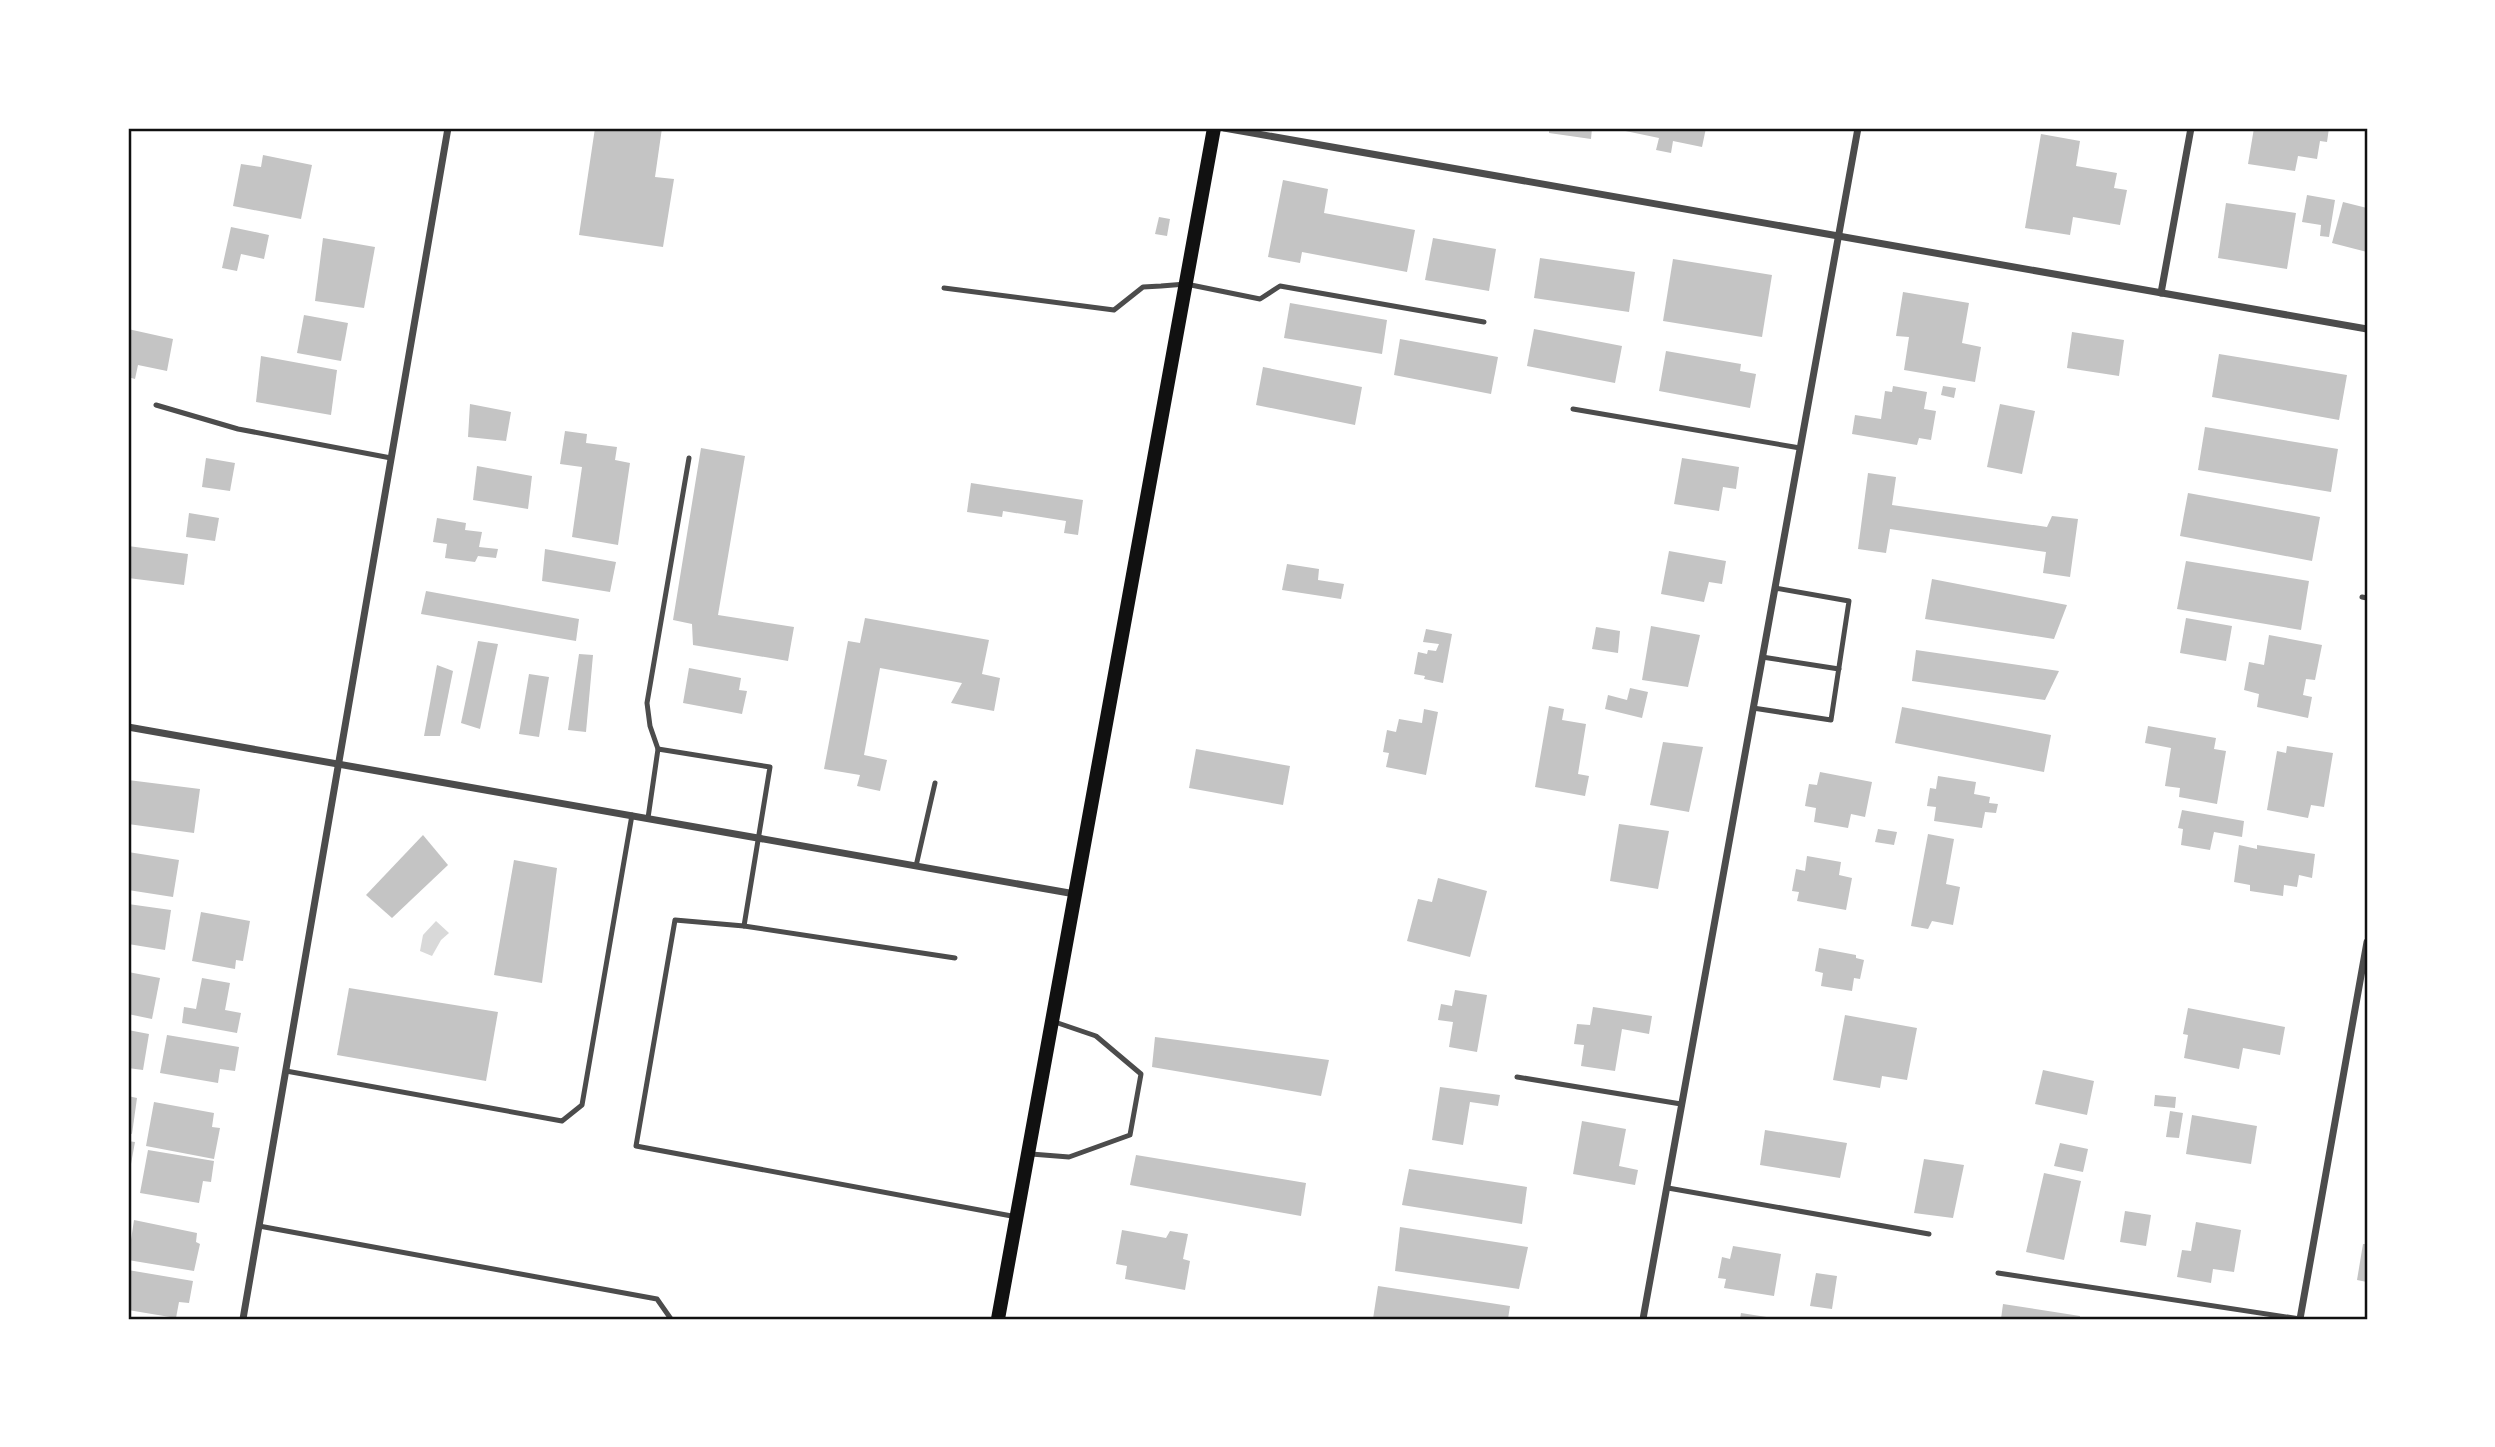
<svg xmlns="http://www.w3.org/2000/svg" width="2495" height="1447" viewBox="0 0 2495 1447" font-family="'Zilla Slab',serif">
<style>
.water{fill:#d9d9d9}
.building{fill:#c4c4c4}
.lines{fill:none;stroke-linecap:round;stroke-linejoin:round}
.service{stroke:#4c4c4c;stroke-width:5}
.minor{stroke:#4c4c4c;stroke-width:7}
.secondary{stroke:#111;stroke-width:14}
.neatline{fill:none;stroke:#111;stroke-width:2.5}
</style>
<rect width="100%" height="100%" fill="#fff"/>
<polygon class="water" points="436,921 449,933 441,940 432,956 420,951 423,935"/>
<g class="building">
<polygon points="595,128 662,128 655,177 674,179 663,247 579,235"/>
<polygon points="1549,128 1592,128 1591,139 1549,133"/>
<polygon points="1611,128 1706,128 1702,147 1673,141 1671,153 1656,150 1659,138"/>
<polygon points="2254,128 2329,128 2327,142 2320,141 2317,159 2298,156 2295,171 2248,164"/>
<polygon points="2041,134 2080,141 2076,166 2117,173 2114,188 2127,190 2120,225 2073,217 2070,235 2025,228"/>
<polygon points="263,155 312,165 301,219 233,206 241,164 261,167"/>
<polygon points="1283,180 1328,189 1324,213 1415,230 1407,272 1302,252 1300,263 1268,257"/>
<polygon points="2307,195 2335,200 2329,237 2320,236 2321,225 2302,222"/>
<polygon points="2343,202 2367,208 2367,252 2332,243"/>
<polygon points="2226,203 2296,213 2287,269 2218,258"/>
<polygon points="1159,217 1170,219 1167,236 1155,234"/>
<polygon points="231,227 269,235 264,259 241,254 237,271 222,268"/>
<polygon points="323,238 375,247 364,308 315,301"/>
<polygon points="1433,238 1496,249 1489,291 1425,280"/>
<polygon points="1540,258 1635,272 1629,312 1534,298"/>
<polygon points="1673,259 1772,275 1762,337 1663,321"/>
<polygon points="1903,292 1969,303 1962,343 1981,347 1975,382 1904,370 1909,337 1896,336"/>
<polygon points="1290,303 1387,320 1382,354 1284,338"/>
<polygon points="304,315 348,323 341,361 297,353"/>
<polygon points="128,329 173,339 167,371 138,365 135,379 128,377"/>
<polygon points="1534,329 1622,346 1615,383 1527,366"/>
<polygon points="2072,332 2124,340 2119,376 2067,368"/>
<polygon points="1400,339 1498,357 1491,394 1394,375"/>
<polygon points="1666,351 1741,364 1740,371 1756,374 1750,408 1659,391"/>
<polygon points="2219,354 2347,375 2339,420 2212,397"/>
<polygon points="261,356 337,370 331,415 256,402"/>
<polygon points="1263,367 1362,387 1355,425 1256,405"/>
<polygon points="1893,386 1927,392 1924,409 1936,411 1931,440 1919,438 1917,445 1852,434 1855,415 1881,419 1885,391 1892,392"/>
<polygon points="1943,386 1956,388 1954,398 1941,395"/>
<polygon points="470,404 511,412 506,441 468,437"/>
<polygon points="2000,404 2035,411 2022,474 1987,467"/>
<polygon points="2205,427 2338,449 2331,492 2198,470"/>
<polygon points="565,431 587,434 586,443 617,447 615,460 630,463 618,545 572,537 582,467 560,464"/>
<polygon points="701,448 745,456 718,615 794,627 788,661 693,645 692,624 673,620"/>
<polygon points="206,458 235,463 230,491 202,487"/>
<polygon points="1682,458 1739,467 1736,489 1723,487 1719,511 1674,504"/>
<polygon points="477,466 532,476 528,509 473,500"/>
<polygon points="1868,473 1896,477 1892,505 2047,527 2052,516 2078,519 2070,577 2043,573 2046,552 1890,529 1886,553 1858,549"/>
<polygon points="971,483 1083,500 1078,535 1064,533 1066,521 1003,511 1002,517 967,512"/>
<polygon points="2188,493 2320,517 2312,561 2180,536"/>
<polygon points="189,513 219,518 215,541 186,537"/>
<polygon points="437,518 466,523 465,530 482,532 479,547 498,549 496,558 478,556 475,562 445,558 447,544 433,542"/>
<polygon points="128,546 188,554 184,585 128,578"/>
<polygon points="545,549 616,562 610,592 542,581"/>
<polygon points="1669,551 1726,561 1722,584 1709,582 1704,602 1661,594"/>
<polygon points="2186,561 2309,581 2301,630 2177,609"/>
<polygon points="1287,564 1319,569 1318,580 1344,584 1341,599 1282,590"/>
<polygon points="1932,579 2067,605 2054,639 1925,619"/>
<polygon points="426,591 579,619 576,641 421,614"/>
<polygon points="865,618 989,640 982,674 1000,678 994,711 951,703 962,683 880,668 864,755 887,760 880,791 857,786 860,775 824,769 848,641 860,643"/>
<polygon points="2186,618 2232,626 2226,661 2180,653"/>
<polygon points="1651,626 1700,635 1688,687 1642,680"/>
<polygon points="1596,627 1620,631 1618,653 1592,649"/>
<polygon points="1426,629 1452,634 1443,683 1424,679 1425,676 1414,674 1418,652 1427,654 1428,650 1436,651 1439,644 1423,642"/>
<polygon points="2269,635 2322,645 2315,680 2306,679 2303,695 2312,697 2308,718 2257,707 2259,694 2244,690 2249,662 2264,665"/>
<polygon points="478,641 498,644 480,729 461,723"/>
<polygon points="1916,650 2059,671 2045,700 1912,681"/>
<polygon points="579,654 593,655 586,732 568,730"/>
<polygon points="437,665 453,671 440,736 424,736"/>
<polygon points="689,668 741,678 739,690 747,691 742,714 683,703"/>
<polygon points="529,674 549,677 539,737 519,734"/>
<polygon points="1630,688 1648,692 1642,718 1605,709 1608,695 1627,700"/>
<polygon points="1549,706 1564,709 1562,720 1586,724 1578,774 1589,776 1585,796 1535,787"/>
<polygon points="1902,707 2051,735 2044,772 1895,743"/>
<polygon points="1424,709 1438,712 1426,775 1386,767 1389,753 1383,752 1387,730 1396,732 1399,719 1422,723"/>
<polygon points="2148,726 2216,738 2214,749 2226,751 2217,804 2179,797 2180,788 2165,786 2171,748 2145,743"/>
<polygon points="1663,742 1703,747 1689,812 1650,805"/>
<polygon points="2287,746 2333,753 2324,807 2311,805 2308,818 2267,810 2277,751 2286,753"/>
<polygon points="1196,749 1290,766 1283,805 1189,788"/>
<polygon points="1820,772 1872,782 1865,817 1851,814 1848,828 1814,822 1816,808 1805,806 1809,784 1817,785"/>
<polygon points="1938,776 1976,782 1974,794 1990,797 1989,803 1998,804 1996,813 1985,812 1982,828 1934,821 1936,807 1927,806 1930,788 1936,789"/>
<polygon points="128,780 200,789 194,833 128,824 130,802 128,802"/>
<polygon points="2182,810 2244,821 2242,837 2214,832 2210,850 2181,845 2183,829 2178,828"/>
<polygon points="1619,824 1669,831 1658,889 1610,881"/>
<polygon points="1878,829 1897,832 1894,845 1875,842"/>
<polygon points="1928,834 1954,839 1946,884 1960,887 1953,925 1932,921 1928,929 1911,926"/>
<polygon points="423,835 448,865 392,918 366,895"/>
<polygon points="2239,845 2257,849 2257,845 2315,854 2312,878 2299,875 2297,887 2284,885 2283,896 2250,891 2250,885 2234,882"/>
<polygon points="128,852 179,860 173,897 128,890"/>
<polygon points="1807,856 1841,862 1839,875 1852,878 1846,910 1797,901 1799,892 1792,891 1796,869 1805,871"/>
<polygon points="514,860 557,868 542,983 494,975"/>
<polygon points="1438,878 1487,891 1470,957 1407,941 1418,899 1432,902"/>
<polygon points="128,904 171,910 165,950 128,944"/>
<polygon points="201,912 250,921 243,961 236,960 235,969 192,961"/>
<polygon points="1819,948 1856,955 1856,958 1864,960 1860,979 1854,978 1852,991 1821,986 1823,973 1815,971"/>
<polygon points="128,972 160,978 152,1019 128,1014"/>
<polygon points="202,978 230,983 225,1010 241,1013 237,1033 182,1023 184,1007 196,1009"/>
<polygon points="349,988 498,1012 486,1081 337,1055"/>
<polygon points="1455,990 1487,995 1477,1052 1449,1047 1453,1022 1438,1020 1441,1004 1452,1006"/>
<polygon points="1593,1007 1652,1016 1649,1034 1622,1029 1615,1071 1581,1066 1584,1045 1574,1044 1577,1024 1590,1025"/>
<polygon points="2188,1008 2285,1027 2280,1055 2243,1048 2239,1069 2184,1058 2188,1035 2183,1034"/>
<polygon points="1845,1015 1917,1028 1907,1080 1882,1076 1880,1088 1833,1080"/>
<polygon points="128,1030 149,1034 143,1070 128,1068"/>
<polygon points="167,1035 239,1047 235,1071 220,1069 218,1083 160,1073"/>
<polygon points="1155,1037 1329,1060 1321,1096 1152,1067"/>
<polygon points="2043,1070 2094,1081 2087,1115 2035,1104"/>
<polygon points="1440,1087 1500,1095 1498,1106 1470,1102 1463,1145 1432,1140"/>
<polygon points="2155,1095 2176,1097 2175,1108 2154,1106"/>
<polygon points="128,1096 137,1098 132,1134 128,1133"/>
<polygon points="154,1102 214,1113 212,1127 220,1128 214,1159 146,1146"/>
<polygon points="2170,1111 2183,1113 2179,1138 2166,1137"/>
<polygon points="2192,1115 2257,1126 2251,1164 2186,1154"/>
<polygon points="1582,1121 1626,1129 1619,1166 1638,1170 1635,1185 1573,1174"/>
<polygon points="1765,1130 1847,1143 1840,1178 1760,1165"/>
<polygon points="128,1141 135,1142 129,1175 128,1175"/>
<polygon points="2060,1143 2088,1149 2083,1172 2054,1166"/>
<polygon points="148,1150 214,1161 211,1182 203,1181 199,1203 140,1193"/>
<polygon points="1136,1155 1306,1183 1301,1216 1130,1185"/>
<polygon points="1924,1159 1964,1165 1953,1218 1914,1213"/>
<polygon points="1409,1169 1527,1187 1522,1224 1402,1205"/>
<polygon points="2044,1173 2081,1181 2064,1260 2026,1252"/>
<polygon points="2125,1211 2151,1215 2146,1246 2120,1242"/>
<polygon points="134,1220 197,1233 196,1242 200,1244 194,1271 128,1260"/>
<polygon points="2196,1222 2241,1230 2234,1272 2213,1269 2211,1283 2177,1277 2182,1250 2191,1251"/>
<polygon points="1400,1227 1528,1247 1519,1289 1395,1271"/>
<polygon points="1122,1230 1166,1238 1170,1231 1188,1234 1183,1259 1190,1261 1185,1290 1125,1279 1127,1266 1116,1264"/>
<polygon points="2363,1244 2367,1244 2367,1282 2357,1280"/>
<polygon points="1733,1246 1781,1254 1774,1296 1724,1288 1726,1279 1718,1278 1722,1257 1730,1259"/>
<polygon points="128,1270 193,1281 189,1303 179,1302 176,1318 128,1310"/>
<polygon points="1816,1273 1837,1276 1832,1309 1810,1306"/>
<polygon points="1378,1286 1510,1306 1508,1319 1373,1319"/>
<polygon points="2003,1304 2080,1316 2080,1319 2001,1319"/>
<polygon points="1741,1313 1773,1318 1773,1319 1740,1319"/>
</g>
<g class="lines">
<g class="service">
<polyline points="944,288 1114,310 1143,287 1161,286 1186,284 1260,299 1280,286 1484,322"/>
<polyline points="156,405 238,429 391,458"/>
<polyline points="1573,409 1800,448"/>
<polyline points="2362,597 2367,598"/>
<polyline points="1762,657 1839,669"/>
<polyline points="1753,708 1831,720 1849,601 1775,588"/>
<polyline points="658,749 650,726 647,703 689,458"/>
<polyline points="648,818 658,749 770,767 744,926 675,920 636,1146 1017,1217"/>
<polyline points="916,866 935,783"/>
<polyline points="744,926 955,958"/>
<polyline points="286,1071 562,1121 582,1105 632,815"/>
<polyline points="1517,1077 1681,1104"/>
<polyline points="1031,1154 1069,1157 1130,1135 1141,1074 1096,1036 1052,1021"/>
<polyline points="1668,1188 1929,1234"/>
<polyline points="259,1226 657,1299 671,1319"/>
<polyline points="1998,1273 2300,1319"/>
</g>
<g class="minor">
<polyline points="1224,128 2367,329"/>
<polyline points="2161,293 2191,128"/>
<polyline points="128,727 1075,894"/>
<polyline points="243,1319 448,128"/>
<polyline points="1643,1319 1858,128"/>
<polyline points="2300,1319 2367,942"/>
</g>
<polyline class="secondary" points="998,1319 1214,128"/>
</g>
<rect width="2495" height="1447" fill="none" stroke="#ffffff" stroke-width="259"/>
<rect x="130" y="130" width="2236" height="1188" class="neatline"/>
</svg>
